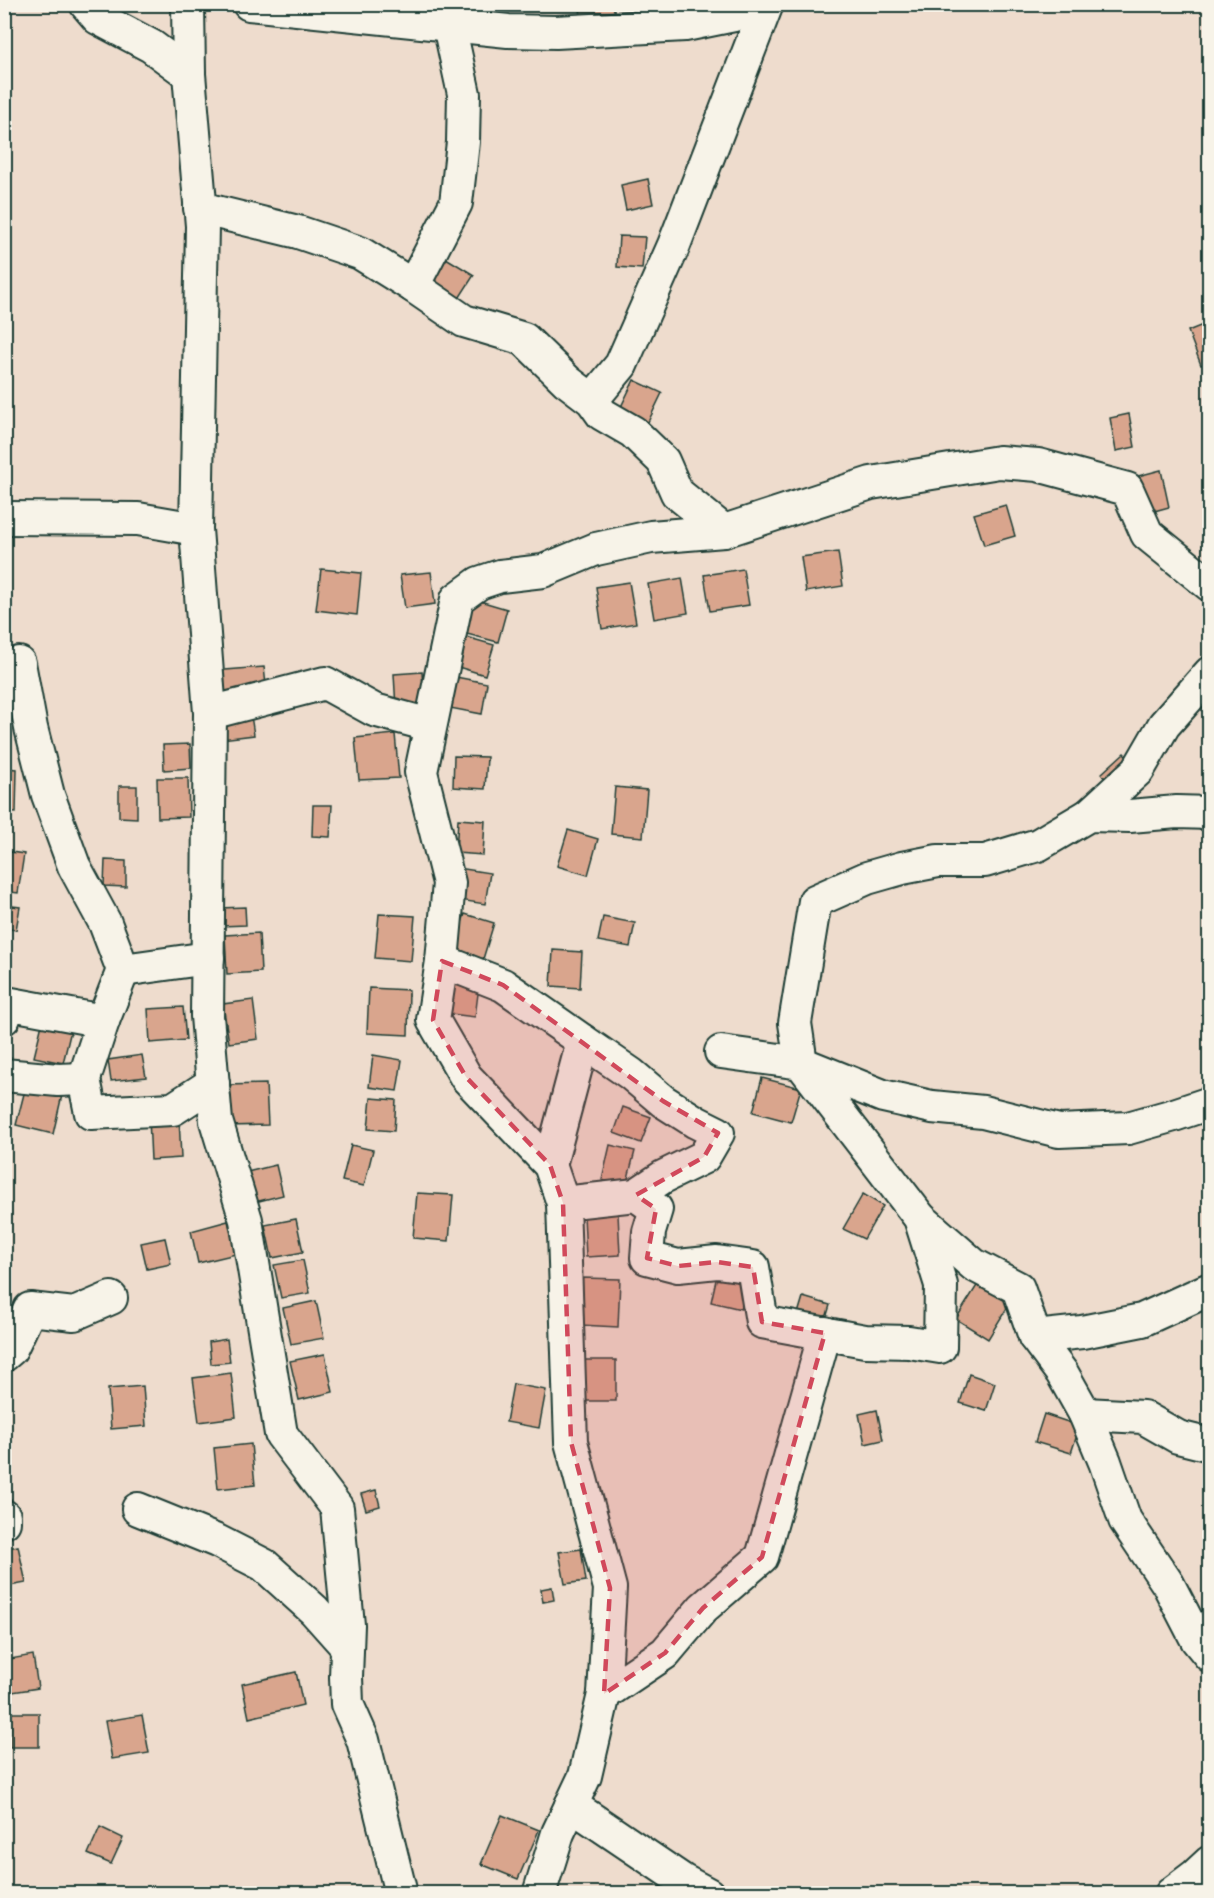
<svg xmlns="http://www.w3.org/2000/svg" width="1214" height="1898" viewBox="0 0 1214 1898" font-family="'Balsamiq Sans',sans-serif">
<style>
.building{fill:#d9a58d;stroke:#1f3d34;stroke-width:1.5}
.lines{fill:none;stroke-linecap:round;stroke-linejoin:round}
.street-casing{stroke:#1f3d34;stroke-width:36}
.street{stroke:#f7f3e8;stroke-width:32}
.marked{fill:#d1495b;fill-opacity:0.2;stroke:#d1495b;stroke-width:4.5;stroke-dasharray:12 8;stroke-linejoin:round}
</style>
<rect width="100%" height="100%" fill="#eedccd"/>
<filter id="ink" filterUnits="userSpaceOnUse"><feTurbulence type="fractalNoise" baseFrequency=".0167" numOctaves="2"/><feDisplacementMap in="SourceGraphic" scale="12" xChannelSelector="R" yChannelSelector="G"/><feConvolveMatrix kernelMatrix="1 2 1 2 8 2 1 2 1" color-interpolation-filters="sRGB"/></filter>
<g filter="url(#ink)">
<g class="building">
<polygon points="479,4 509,4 509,6"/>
<polygon points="579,4 613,4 616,21 583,26"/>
<polygon points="648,179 653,204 626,210 621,185"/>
<polygon points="619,236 645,237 642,269 617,267"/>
<polygon points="446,258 474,275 456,303 428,286"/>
<polygon points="1210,322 1210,362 1201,365 1188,331"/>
<polygon points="634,380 662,393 647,424 619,411"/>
<polygon points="1129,414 1135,447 1116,451 1110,418"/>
<polygon points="1161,470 1169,507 1147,513 1138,476"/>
<polygon points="1006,505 1015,536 984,545 974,514"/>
<polygon points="838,552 843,586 806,592 801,557"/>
<polygon points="321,569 361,573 357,615 316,610"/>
<polygon points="743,569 749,605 710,611 704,575"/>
<polygon points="431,572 435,604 405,608 400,575"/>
<polygon points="682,578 688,613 654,619 648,584"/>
<polygon points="629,582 636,623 602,629 596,587"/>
<polygon points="473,599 507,609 498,642 463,633"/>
<polygon points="466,637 494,645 485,675 458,667"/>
<polygon points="264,667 267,694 215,698 213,671"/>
<polygon points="422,672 424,706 396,708 394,674"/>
<polygon points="456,677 487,683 482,714 450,708"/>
<polygon points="250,709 254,735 222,739 219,714"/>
<polygon points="395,734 399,778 359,780 355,738"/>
<polygon points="190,744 191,768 164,770 163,745"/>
<polygon points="1124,753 1134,764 1111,785 1101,774"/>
<polygon points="454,756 487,757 485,789 453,787"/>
<polygon points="4,768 17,769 16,813 4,812"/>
<polygon points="157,778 188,778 189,817 158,818"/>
<polygon points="119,786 137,786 137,818 119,817"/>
<polygon points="615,787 647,790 643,837 611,834"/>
<polygon points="313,805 332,805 330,837 312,836"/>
<polygon points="458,819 485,821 483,855 456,853"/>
<polygon points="568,830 598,839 588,875 557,866"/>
<polygon points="4,851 24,854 18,893 4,891"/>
<polygon points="105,860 126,861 126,887 104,886"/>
<polygon points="458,868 490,873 485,904 453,899"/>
<polygon points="4,905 20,907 16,930 4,928"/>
<polygon points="245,907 246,925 221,926 220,908"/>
<polygon points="379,914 415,916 411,961 375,958"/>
<polygon points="465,914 494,923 483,959 453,949"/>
<polygon points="603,917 635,923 630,947 598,941"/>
<polygon points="259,933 261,972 227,974 225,935"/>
<polygon points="553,950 582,952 580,988 551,986"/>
<polygon points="454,983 479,986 475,1017 451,1014"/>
<polygon points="369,988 409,990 408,1035 367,1033"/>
<polygon points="253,1000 258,1039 229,1043 223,1004"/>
<polygon points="183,1007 186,1040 150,1043 148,1009"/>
<polygon points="43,1020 72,1026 63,1063 34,1057"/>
<polygon points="142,1055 146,1077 111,1081 108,1060"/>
<polygon points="373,1055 402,1060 397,1091 369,1087"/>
<polygon points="762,1078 801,1088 791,1122 753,1112"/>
<polygon points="266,1084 268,1125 228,1126 227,1085"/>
<polygon points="26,1086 62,1095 53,1134 16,1125"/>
<polygon points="371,1098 396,1100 394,1131 368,1129"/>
<polygon points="623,1107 651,1117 641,1143 614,1133"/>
<polygon points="179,1117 181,1158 151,1160 149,1118"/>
<polygon points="351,1145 373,1150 364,1186 342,1181"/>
<polygon points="610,1145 635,1151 626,1186 602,1180"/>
<polygon points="276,1165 283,1195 255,1202 247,1172"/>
<polygon points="417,1193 453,1195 449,1241 413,1238"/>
<polygon points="863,1194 883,1206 864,1239 843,1229"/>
<polygon points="618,1214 620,1255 586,1257 584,1215"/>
<polygon points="296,1219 303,1252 272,1258 265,1225"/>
<polygon points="228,1221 236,1254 198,1263 191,1231"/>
<polygon points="165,1238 171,1264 147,1269 141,1243"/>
<polygon points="303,1260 310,1293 281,1298 274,1265"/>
<polygon points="718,1271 747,1278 741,1309 711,1302"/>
<polygon points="582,1278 620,1279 618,1327 580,1325"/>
<polygon points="978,1284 1010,1303 988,1339 956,1319"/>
<polygon points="803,1297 830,1305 824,1325 797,1317"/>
<polygon points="316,1301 324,1338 291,1344 283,1308"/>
<polygon points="227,1339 230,1362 211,1364 209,1342"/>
<polygon points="325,1354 333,1392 299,1400 290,1361"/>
<polygon points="581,1360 616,1360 616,1401 580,1401"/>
<polygon points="231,1373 236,1417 199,1422 193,1378"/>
<polygon points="969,1374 995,1383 986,1411 960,1403"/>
<polygon points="513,1384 546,1390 539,1428 506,1422"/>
<polygon points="143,1386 146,1426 111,1429 108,1389"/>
<polygon points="877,1410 883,1440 865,1444 859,1414"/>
<polygon points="1044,1414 1080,1426 1071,1453 1035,1442"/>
<polygon points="251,1444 255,1485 218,1489 214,1448"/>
<polygon points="376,1490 380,1506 366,1510 361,1494"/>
<polygon points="18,1546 26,1583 4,1587 4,1549"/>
<polygon points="581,1549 586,1581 565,1584 559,1552"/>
<polygon points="552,1587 554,1600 543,1602 541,1589"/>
<polygon points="33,1655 38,1688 6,1693 4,1660"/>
<polygon points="296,1672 303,1705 249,1718 242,1684"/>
<rect x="10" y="1713" width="29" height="34"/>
<polygon points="142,1715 149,1753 112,1759 105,1721"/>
<polygon points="502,1815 539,1830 518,1879 481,1864"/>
<polygon points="100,1827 123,1838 111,1864 88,1854"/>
</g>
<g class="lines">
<defs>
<g id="street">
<polyline points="86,4 98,18 151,46 189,74"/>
<polyline points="188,4 189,74 202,226 196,529 210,713 207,1016 216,1121 246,1220 281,1434 337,1508 348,1625 346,1677 347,1704 363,1740 401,1894"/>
<polyline points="249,4 508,31 556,32 685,25 734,15 753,4"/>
<polyline points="200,208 298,232 360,253 413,286 464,321 524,339 567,381 592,400 602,414 633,432 663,461 677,493 724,531"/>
<polyline points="413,286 456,203 463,142 464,94 449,25 436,10"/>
<polyline points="592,400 621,365 674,245 767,4"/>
<polyline points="4,518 138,519 196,529"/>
<polyline points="19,663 31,728 48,795 74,866 105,923 123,970 208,958"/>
<polyline points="210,713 325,683 374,710 430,725"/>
<polyline points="1210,813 1177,812 1130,816 1089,815 1038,845 985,861 938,861 902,868 867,878 815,901 795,1023 801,1063 883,1096 932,1107 983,1112 1059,1131 1128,1128 1174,1115 1210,1103"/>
<polyline points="1089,815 1138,770 1164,725 1210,673"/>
<polyline points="442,961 503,985 583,1041"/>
<polyline points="4,1018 6,1003 103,1021 123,970"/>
<polyline points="103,1021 84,1079 91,1113 173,1109 213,1083"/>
<polyline points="4,1075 58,1080 84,1079"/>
<polyline points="550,1165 583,1041 631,1074 663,1101 696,1122 718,1133 704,1157 663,1177 636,1195"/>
<polyline points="563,1203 636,1195 656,1209 649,1232 647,1258 678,1266 717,1262 753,1267 762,1322 865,1341 909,1342 940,1347 941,1285 920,1218 801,1063 721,1052"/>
<polyline points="920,1218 974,1265 1018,1288 1035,1337 1062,1373 1085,1414 1105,1462 1125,1520 1168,1584 1197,1640 1210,1656"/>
<polyline points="1035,1337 1082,1332 1142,1320 1210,1289"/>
<polyline points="4,1355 11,1349 30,1309 74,1314 111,1298"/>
<polyline points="1085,1414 1143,1417 1178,1437 1210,1445"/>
<polyline points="138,1509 217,1541 264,1565 314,1610 347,1647"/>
<polyline points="4,1516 4,1522"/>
<polyline points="604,1694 665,1653 703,1608 762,1557 825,1333"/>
<polyline points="571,1805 682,1880 708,1894"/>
<polyline points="539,1894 558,1833 585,1776 604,1694 610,1588 571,1442 563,1203 550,1165 466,1077 433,1020 442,961 449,883 421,772 457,599 479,583 500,576 543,571 596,549 651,537 724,531 871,483 999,462 1038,465 1127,489 1147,534 1210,585"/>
<polyline points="1171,1894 1196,1875 1210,1862"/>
</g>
</defs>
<use href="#street" class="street-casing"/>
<use href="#street" class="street"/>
</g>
</g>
<path class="marked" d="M442 961 503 985 663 1101 718 1133 704 1157 636 1195 656 1209 647 1258 678 1266 717 1262 753 1267 762 1322 825 1333 762 1557 703 1608 665 1653 604 1694 610 1588 571 1442 563 1203 550 1165 466 1077 433 1020Z"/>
<rect width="1214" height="1898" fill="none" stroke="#f7f3e8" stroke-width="24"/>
<rect x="12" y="12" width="1190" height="1874" fill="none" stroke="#1f3d34" stroke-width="2" filter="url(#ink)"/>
</svg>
